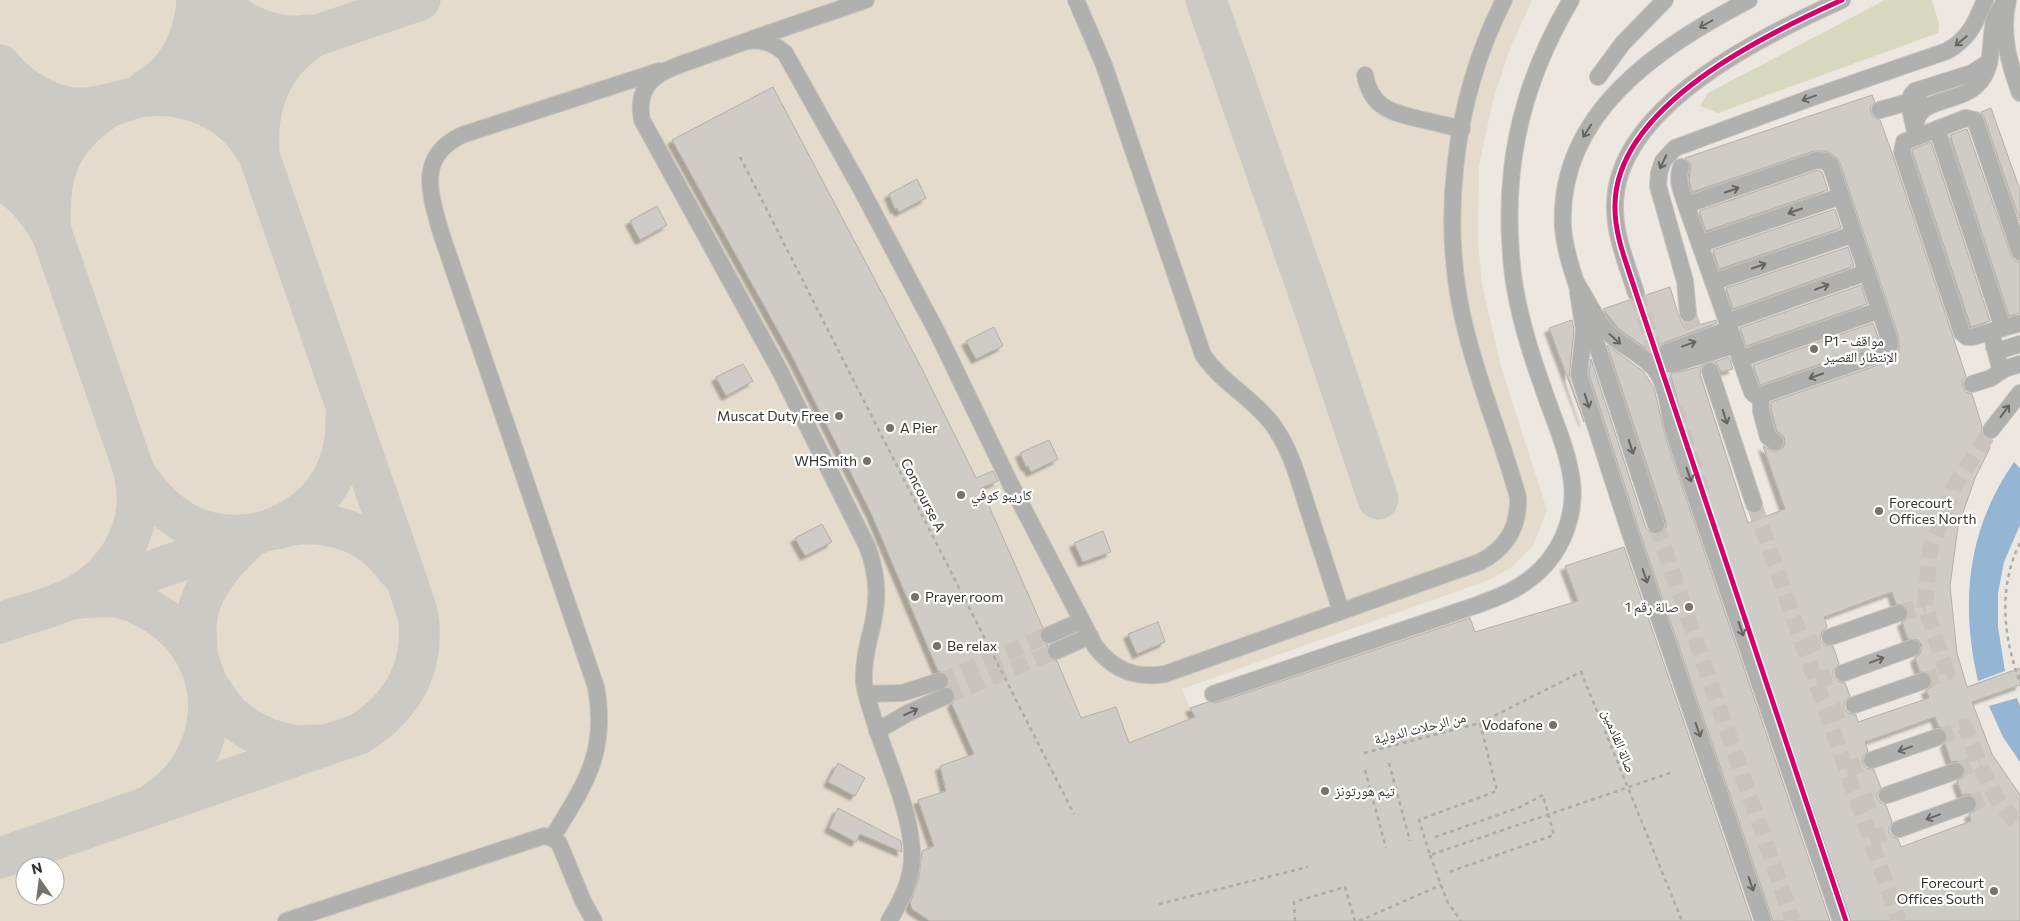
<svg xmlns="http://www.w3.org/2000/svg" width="2020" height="921" viewBox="0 0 2020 921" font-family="Commissioner,'Noto Naskh Arabic',sans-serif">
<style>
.built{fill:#e4dbcc;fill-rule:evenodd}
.green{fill:#d7d9bf}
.water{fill:#95b5d5}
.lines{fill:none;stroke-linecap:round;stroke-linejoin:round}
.taxiway{stroke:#cccac4;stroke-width:41}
.building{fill:#cfcbc6;stroke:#b3afaa;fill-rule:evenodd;filter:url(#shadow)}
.minor-tunnel{stroke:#c8c3bc;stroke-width:16;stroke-dasharray:16 8;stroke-linecap:butt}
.minor-casing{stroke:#c7c3bd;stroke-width:18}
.path{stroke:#ababa7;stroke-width:2.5;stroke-dasharray:4 4;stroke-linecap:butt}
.minor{stroke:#b0b0ae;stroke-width:16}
.cycleway-casing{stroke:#fff;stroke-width:8}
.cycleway{stroke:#d6006c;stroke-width:5}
.oneway{stroke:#676561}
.poi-dot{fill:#76726c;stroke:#fff;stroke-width:2}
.labels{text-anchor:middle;stroke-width:4.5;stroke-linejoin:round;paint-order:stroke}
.poi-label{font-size:14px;fill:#36332e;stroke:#fff;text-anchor:start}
.street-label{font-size:14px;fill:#36332e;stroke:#fff}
</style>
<defs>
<filter id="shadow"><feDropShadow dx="-4.5" dy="4.5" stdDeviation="1" flood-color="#0004"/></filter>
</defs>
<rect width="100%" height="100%" fill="#ece7e0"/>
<path class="built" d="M0 0H1532L1509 51 1493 100 1479 166 1478 244 1482 284 1501 367 1547 510 1533 546 1512 567 1489 580 1182 689 1190 708 1469 612 1475 632 1578 601 1685 921H0ZM25 866H55V896H25Z"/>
<polygon class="green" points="1885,0 1932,0 1939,24 1938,33 1718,113 1700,106 1708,93"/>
<g class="water">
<path d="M2014 462 2020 468V525L2004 562 1998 593V627L2005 671 1978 681C1960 602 1967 530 2014 462Z"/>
<polygon points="2017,698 2020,706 2020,762 2003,737 1989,706"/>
</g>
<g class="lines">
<g class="taxiway">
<path d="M216 0C239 24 275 41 308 35"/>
<polyline points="1206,0 1313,305 1378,499"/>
<path d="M0 65C15 84 38 100 62 106 84 112 108 104 129 99 175 88 227 104 252 145"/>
<path d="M0 84 132 465C149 519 122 573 72 598 53 608 21 615 0 623"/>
<path d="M146 90C179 72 195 36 197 0"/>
<polyline points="0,144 420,0"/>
<path d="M259 146C256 105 274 62 309 40"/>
<path d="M0 180C23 190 38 211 51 232 47 180 56 144 101 112"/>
<path d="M136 475C167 520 204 543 259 533L72 599C88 597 105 595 121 598 139 602 155 612 169 623 228 672 219 761 155 802"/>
<path d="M277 529C309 518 349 525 375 546 386 554 393 565 402 575"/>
<path d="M259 533C317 517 348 474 346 415"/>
<path d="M197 652C197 643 196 634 196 625 198 589 224 562 248 539"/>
<polyline points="207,684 229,715 250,730 269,739 295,746 320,745"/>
<path d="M0 858 359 734C392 714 416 683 419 644 419 636 420 626 418 617 416 606 411 595 408 584L205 0"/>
</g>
</g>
<g class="building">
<polygon points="773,87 922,369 976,478 993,471 998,481 981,488 1043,628 1039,633 1040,639 1043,643 1048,645 1046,650 1047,655 1051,659 1057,661 1081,718 1116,707 1129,743 1195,717 1190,708 1208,702 1216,703 1470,618 1475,632 1578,601 1565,566 1624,547 1752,921 930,921 912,909 910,903 919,878 922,851 934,846 918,800 946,791 940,766 974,754 952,704 956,698 955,692 948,686 950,678 947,674 938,671 871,513 792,356 672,140"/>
<path d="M1872 95 1875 102 1870 107 1871 113 1873 117 1880 120 1892 153 1966 376 1962 381 1963 387 1966 392 1972 394 1982 426V433L1987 439 1990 448 1975 478 1958 527 1950 586 1957 653 1967 687 2020 668V685L1972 702 1992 754 2020 795V921H1851L1685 433 1675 390 1670 374 1702 366 1700 374 1748 523 1785 509 1763 446 1775 452 1783 448 1785 443 1784 437 1777 431 1771 410V402L1887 362 1895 356 1899 350V338L1840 163 1837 158 1827 151H1814L1692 192 1689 180 1691 165 1685 158ZM1892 592 1896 604 1905 605 1909 610 1907 619 1902 622 1908 639 1918 640 1922 645 1920 654 1915 658 1920 672 1929 673 1933 678 1931 687 1926 690 1929 698 1858 722 1856 715 1848 713 1844 708V703L1850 696 1845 683 1837 681 1833 676V671L1839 664 1833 646 1824 645 1820 640 1822 631 1827 627 1824 617ZM1935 717 1939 727 1944 729 1947 733 1948 739 1945 744 1951 762 1958 761 1966 768 1964 777 1957 781 1962 795 1969 794 1974 796 1978 801V806L1975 811 1969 814 1971 821 1901 847 1898 839 1893 837 1889 832V827L1892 822 1886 805 1881 803 1877 798V793L1881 788 1874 770 1866 768 1863 764 1862 758 1868 751 1865 742Z"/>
<polygon points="1991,108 2020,190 2020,221 1984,117 1981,112"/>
<polygon points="1967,129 2011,255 2014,260 2020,262 2020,313 2009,316 1950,135"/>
<polygon points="1931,142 1990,321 1971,327 1912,151 1913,149"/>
<polygon points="1818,170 1822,172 1828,190 1706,231 1699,211"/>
<polygon points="917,179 926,198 899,212 897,208 895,209 889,194"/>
<polygon points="657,206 667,225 640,240 630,221"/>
<polygon points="1835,209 1841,228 1719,269 1713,250"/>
<polygon points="1848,247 1854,266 1733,309 1726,288"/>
<polygon points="1861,285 1867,304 1746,346 1740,328"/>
<polygon points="1670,287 1678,314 1685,329 1716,320 1717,323 1663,343 1651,352 1619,329 1603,309 1629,300 1634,303 1640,302 1646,295"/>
<polygon points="1572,320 1574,330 1569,378 1584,422 1549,328"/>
<polygon points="1873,323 1880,342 1878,344 1760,385 1753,365"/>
<polygon points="994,327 1003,346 976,359 966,341"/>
<polygon points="1607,345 1643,371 1654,388 1666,439 1830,921 1773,921 1638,527 1589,374 1591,359 1646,528 1653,535 1660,534 1666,528 1666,522"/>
<polygon points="1729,357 1733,369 1721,372 1717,364 1714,362"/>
<polygon points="743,364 753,381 726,396 716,377"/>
<polygon points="1049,440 1058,459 1031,472 1028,466 1026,467 1020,453"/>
<polygon points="822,524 832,542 805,556 795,538"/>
<polygon points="1103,531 1111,552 1083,562 1074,543"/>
<polygon points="1158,622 1165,642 1137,654 1128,634"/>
<polygon points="838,763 865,778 855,796 828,782"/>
<polygon points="838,808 901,841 902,852 860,834 856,842 829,828"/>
</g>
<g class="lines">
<g class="minor-tunnel">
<polyline points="1636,293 1662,371"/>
<polyline points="1688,313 1710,371"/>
<polyline points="1675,409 1704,497"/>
<polyline points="1754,504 1899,921"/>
<polyline points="1656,525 1793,921"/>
<polyline points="1899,613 1925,605"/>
<polyline points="1804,647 1830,637"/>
<polyline points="940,681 1049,635"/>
<polyline points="1816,681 1843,673"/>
<polyline points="1923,681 1947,673 1925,605 1930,551 1954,487 1991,430"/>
<polyline points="946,696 1056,651"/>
<polyline points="1828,716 1854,705"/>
<path d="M1938 737 1965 727C1978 757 1992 805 2020 824"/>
<polyline points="1846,770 1872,760"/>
<polyline points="1956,771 1980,762"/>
<polyline points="1968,804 1995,794"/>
<polyline points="1859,805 1887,795"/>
<polyline points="1870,839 1899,829"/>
</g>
<defs>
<g id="minor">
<path d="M1076 0 1104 65 1203 355C1222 383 1253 398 1273 425 1291 450 1298 478 1307 506 1318 541 1330 576 1341 611"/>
<path d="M2008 0C2000 33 2009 63 2020 93"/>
<polyline points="752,39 866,0"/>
<path d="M1365 75C1371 108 1391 112 1419 119 1433 122 1448 126 1462 129"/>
<polyline points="1598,77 1623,43 1665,0"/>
<polyline points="1880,110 1919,99"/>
<path d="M1914 127C1912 115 1905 99 1915 91L1972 73 1989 62"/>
<polyline points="1937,129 2003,328"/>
<path d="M1917 137C1907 95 1956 106 1977 85 2002 61 1980 26 2007 0"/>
<path d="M1681 167C1676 180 1682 192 1686 205L1752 392 1755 395H1761L1883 353 1889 348 1890 341 1831 166 1825 161 1817 160 1686 205"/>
<polyline points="1700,244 1841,196"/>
<polyline points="2020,252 1975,120 1966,118 1904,142 1902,152 1962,333 1967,337 1972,337 2020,323"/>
<polyline points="1713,282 1854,234"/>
<path d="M1577 284C1588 301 1597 323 1612 336 1624 347 1646 357 1655 369 1669 388 1668 414 1675 436L1841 921"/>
<polyline points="1578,292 1584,330 1579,375 1629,530 1763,921"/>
<path d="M1636 293C1627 264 1614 235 1615 204 1617 106 1764 35 1842 0"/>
<path d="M1580 295C1573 273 1565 251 1563 228 1557 113 1659 47 1749 0"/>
<path d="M1688 313 1685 281 1658 186 1659 173 1663 161 1675 148 1816 96 1947 51C1969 39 1976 22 1985 0"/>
<polyline points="1588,318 1656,525"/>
<polyline points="1727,322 1867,272"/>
<polyline points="1991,332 2000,368 2004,369 2020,364"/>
<polyline points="1994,347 2001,350 2020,344"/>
<polyline points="1740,359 1880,310"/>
<polyline points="1651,365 1667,352 1730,329"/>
<polyline points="1651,365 1673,364 1735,345"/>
<polyline points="1710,371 1754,504"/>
<polyline points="1972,384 1991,378 2004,369"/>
<polyline points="1761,395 1761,411 1768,437 1775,442"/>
<polyline points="1991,430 2020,393"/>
<polyline points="1049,635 1081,621"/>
<polyline points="1830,637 1899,613"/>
<polyline points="1056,651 1090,636"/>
<polyline points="1843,673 1912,648"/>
<polyline points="867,694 902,693 940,681"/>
<path d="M1213 694 1477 605C1496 598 1515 591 1531 578 1560 556 1576 518 1572 482 1568 449 1552 416 1542 385 1529 349 1518 313 1513 275 1501 174 1519 88 1571 0"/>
<polyline points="1854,705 1923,681"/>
<polyline points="877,731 908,713 946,696"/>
<polyline points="1872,760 1938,737"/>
<polyline points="1887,795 1956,771"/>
<polyline points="1899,829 1968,804"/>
<path d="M552 838C585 784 608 753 596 687L441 233C430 194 416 157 462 135L659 71"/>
<polyline points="286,921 544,836 552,838 559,843 583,901 594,921"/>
<path d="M889 921C899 904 908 888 911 869 918 826 888 765 875 723 871 710 866 696 864 683 863 661 868 644 873 623 879 596 877 571 867 546L779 369 642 120C634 79 664 70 696 59 713 53 730 47 747 41 762 39 773 43 785 53L860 187 938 334 1010 483 1095 646C1113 670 1135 679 1165 674L1480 562C1507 548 1519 527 1518 497 1503 443 1481 390 1467 335 1438 226 1453 100 1504 0"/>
</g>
</defs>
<use href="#minor" class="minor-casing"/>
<g class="path">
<polyline points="740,157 1074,814"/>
<path d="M2020 543C1998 586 2003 638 2020 682"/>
<polyline points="1480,723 1497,791 1419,820 1430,855 1670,773"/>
<polyline points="1364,753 1480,723 1581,672 1682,921"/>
<polyline points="1389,763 1410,841"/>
<polyline points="1365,770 1386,848"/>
<polyline points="1435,837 1518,808 1543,795 1554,835 1449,872"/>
<polyline points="1430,855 1447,901 1461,921"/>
<polyline points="1159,904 1308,867"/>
<polyline points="1295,921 1294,902 1345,887 1355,921"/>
<polyline points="1359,921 1441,885"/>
</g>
<use href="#minor" class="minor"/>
<defs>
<path id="cycleway" d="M1842 0C1764 35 1617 106 1615 204 1614 235 1627 264 1636 293L1846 921"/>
</defs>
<use href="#cycleway" class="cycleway-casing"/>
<use href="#cycleway" class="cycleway"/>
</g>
<defs><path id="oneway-shaft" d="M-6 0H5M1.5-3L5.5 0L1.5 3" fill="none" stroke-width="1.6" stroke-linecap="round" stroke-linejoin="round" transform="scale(1.25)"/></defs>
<g class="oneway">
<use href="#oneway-shaft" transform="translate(1706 24) rotate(150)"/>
<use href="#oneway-shaft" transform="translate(1961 41) rotate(140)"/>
<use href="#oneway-shaft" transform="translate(1809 98) rotate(160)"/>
<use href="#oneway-shaft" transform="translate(1587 131) rotate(123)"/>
<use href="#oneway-shaft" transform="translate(1663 162) rotate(115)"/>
<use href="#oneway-shaft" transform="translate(1732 190) rotate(-19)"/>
<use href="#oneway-shaft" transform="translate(1795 211) rotate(161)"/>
<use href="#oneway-shaft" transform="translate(1759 266) rotate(-19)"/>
<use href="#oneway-shaft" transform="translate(1822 287) rotate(-20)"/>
<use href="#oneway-shaft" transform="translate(1615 339) rotate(42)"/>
<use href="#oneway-shaft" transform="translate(1689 344) rotate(-20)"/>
<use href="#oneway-shaft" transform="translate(1816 376) rotate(161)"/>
<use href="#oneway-shaft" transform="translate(1587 401) rotate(72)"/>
<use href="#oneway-shaft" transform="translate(2005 411) rotate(-54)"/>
<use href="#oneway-shaft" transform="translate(1725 417) rotate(72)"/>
<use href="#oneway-shaft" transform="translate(1631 447) rotate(72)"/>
<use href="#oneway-shaft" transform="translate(1689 475) rotate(71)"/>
<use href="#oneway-shaft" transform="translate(1645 576) rotate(71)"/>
<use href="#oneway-shaft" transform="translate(1741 629) rotate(71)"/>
<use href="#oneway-shaft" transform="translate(1877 660) rotate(-20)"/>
<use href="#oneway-shaft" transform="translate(911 712) rotate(-25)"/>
<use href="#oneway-shaft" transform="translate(1698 730) rotate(71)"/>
<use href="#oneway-shaft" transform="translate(1905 749) rotate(160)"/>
<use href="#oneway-shaft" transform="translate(1933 817) rotate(160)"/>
<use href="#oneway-shaft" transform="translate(1751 884) rotate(71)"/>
</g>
<g class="poi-dot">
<circle cx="1814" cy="349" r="5"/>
<circle cx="839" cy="416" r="5"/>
<circle cx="890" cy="428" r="5"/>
<circle cx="867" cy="461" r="5"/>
<circle cx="961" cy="495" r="5"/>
<circle cx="1879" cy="511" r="5"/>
<circle cx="915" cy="597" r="5"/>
<circle cx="1689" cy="607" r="5"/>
<circle cx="937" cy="646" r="5"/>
<circle cx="1553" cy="725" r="5"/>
<circle cx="1325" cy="791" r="5"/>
<circle cx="1994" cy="891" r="5"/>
</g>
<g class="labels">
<g class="poi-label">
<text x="1824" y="346">P1 - مواقف<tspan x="1824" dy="16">الإنتظار القصير</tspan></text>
<text x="829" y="421" text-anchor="end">Muscat Duty Free</text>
<text x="900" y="433">A Pier</text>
<text x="857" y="466" text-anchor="end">WHSmith</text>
<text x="971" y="500">كاريبو كوفي</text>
<text x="1889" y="508">Forecourt<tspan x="1889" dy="16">Offices North</tspan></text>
<text x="925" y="602">Prayer room</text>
<text x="1679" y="612" text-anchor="end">صالة رقم 1</text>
<text x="947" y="651">Be relax</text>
<text x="1543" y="730" text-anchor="end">Vodafone</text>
<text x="1335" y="796">تيم هورتونز</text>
<text x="1984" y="888" text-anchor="end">Forecourt<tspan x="1984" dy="16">Offices South</tspan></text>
</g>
<g class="street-label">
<text transform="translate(923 495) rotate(63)" y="5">Concourse A</text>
<text transform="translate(1420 728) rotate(-14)" y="5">من الرحلات الدولية</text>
<text transform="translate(1619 741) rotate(68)" y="5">صالة القادمين</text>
</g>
</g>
<g transform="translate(40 881) rotate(346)"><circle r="24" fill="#ffffff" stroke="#afadab"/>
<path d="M0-4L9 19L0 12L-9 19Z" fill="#76726c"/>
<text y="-8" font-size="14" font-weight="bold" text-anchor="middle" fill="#36332e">N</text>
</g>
</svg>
